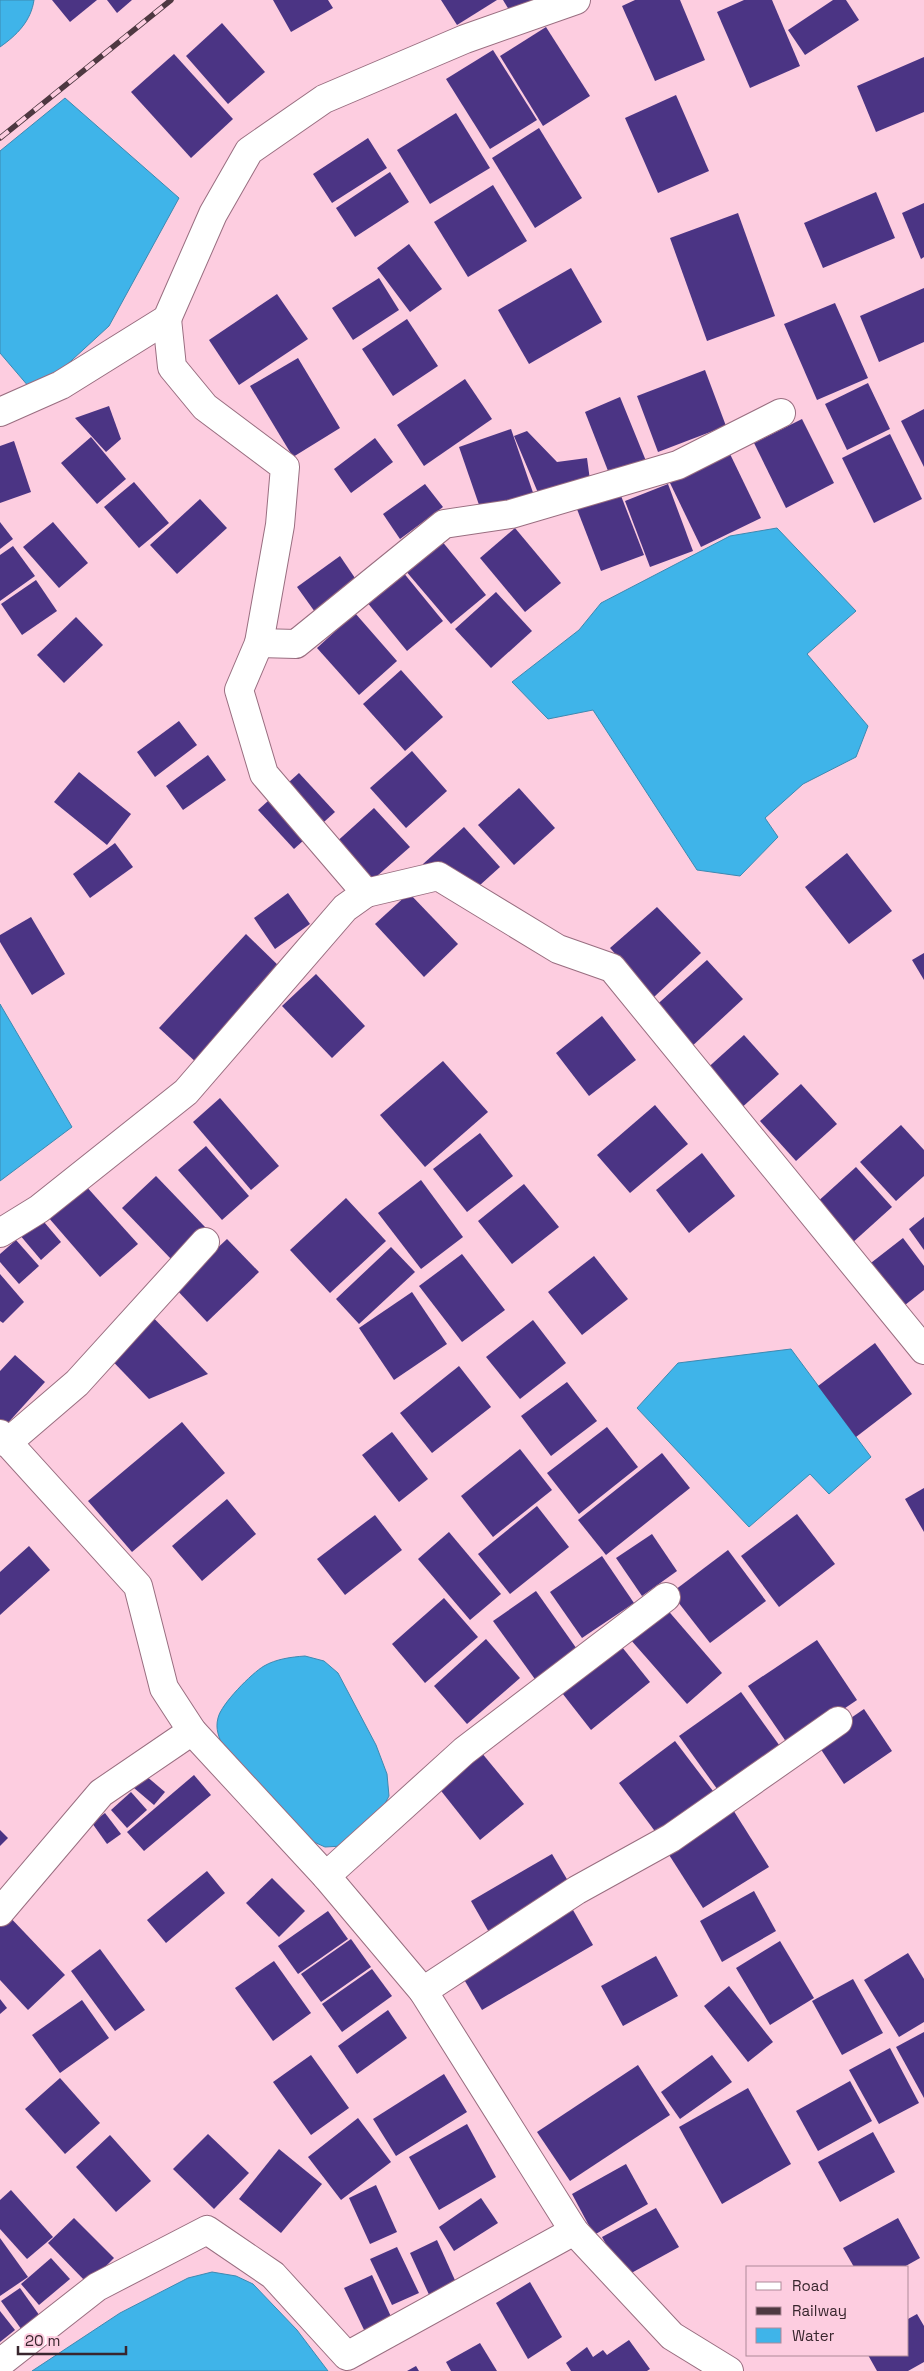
<svg xmlns="http://www.w3.org/2000/svg" width="924" height="2371" viewBox="0 0 924 2371" font-family="'Space Grotesk',sans-serif">
<style>
.water{fill:#3fb4e9;stroke:#3d89b1}
.building{fill:#4b3484}
.lines{fill:none;stroke-linecap:round;stroke-linejoin:round}
.street-casing{stroke:#996e80;stroke-width:30}
.secondary-casing{stroke:#996e80;stroke-width:30}
.street{stroke:#fff;stroke-width:28}
.secondary{stroke:#fff;stroke-width:28}
.rail-casing{stroke:#4e3841;stroke-width:5.5}
.rail{stroke:#fdcde0;stroke-width:4;stroke-dasharray:11;stroke-linecap:butt}
</style>
<rect width="100%" height="100%" fill="#fdcde0"/>
<g class="water">
<path d="M0 0H34C31 21 17 35 0 47Z"/>
<polygon points="65,98 179,198 109,326 35,394 0,353 0,151"/>
<polygon points="777,528 856,611 807,654 868,726 856,757 803,784 765,818 778,837 740,876 697,870 593,710 548,719 512,682 579,630 601,603 730,536"/>
<polygon points="0,1004 72,1127 0,1181"/>
<polygon points="791,1349 871,1457 829,1494 810,1474 749,1527 637,1408 678,1363"/>
<path d="M305 1656 324 1661 338 1673 376 1745 387 1774 389 1796 380 1813 343 1846 325 1847 314 1842 223 1747C219 1737 215 1729 218 1718 221 1704 252 1673 264 1666 276 1659 291 1657 305 1656Z"/>
<polygon points="212,2272 236,2276 253,2284 297,2330 328,2371 32,2371 120,2313 188,2278"/>
</g>
<g class="building">
<polygon points="52,0 97,0 70,22"/>
<polygon points="107,0 132,0 117,13"/>
<polygon points="273,0 328,0 333,8 291,32"/>
<polygon points="441,0 497,0 457,25"/>
<polygon points="503,0 543,0 514,18"/>
<polygon points="635,0 680,0 705,60 655,81 622,6"/>
<polygon points="744,0 772,0 800,66 750,88 717,12"/>
<polygon points="833,0 846,0 859,20 805,55 788,30"/>
<polygon points="222,23 265,72 228,104 186,56"/>
<polygon points="546,27 590,96 543,126 500,56"/>
<polygon points="493,50 537,120 490,149 446,79"/>
<polygon points="174,54 233,119 191,158 131,92"/>
<polygon points="924,57 924,112 876,132 857,86"/>
<polygon points="676,95 709,171 658,193 625,118"/>
<polygon points="456,113 490,168 430,204 397,150"/>
<polygon points="539,128 582,198 535,228 492,158"/>
<polygon points="368,138 387,168 332,203 313,174"/>
<polygon points="390,172 409,202 355,237 336,208"/>
<polygon points="493,185 527,241 468,277 434,222"/>
<polygon points="876,192 895,238 823,268 804,223"/>
<polygon points="924,203 924,257 921,259 902,213"/>
<polygon points="738,213 775,316 707,341 670,238"/>
<polygon points="409,244 442,289 410,312 377,268"/>
<polygon points="571,268 602,322 529,364 498,310"/>
<polygon points="379,278 399,310 353,340 332,308"/>
<polygon points="924,288 924,342 879,362 860,316"/>
<polygon points="277,294 308,339 239,385 209,340"/>
<polygon points="835,303 868,378 817,400 784,324"/>
<polygon points="407,319 438,366 393,396 362,349"/>
<polygon points="298,358 340,428 293,457 250,386"/>
<polygon points="705,370 726,426 658,452 637,396"/>
<polygon points="465,379 492,419 424,466 397,425"/>
<polygon points="868,383 890,429 847,450 825,404"/>
<polygon points="620,397 646,461 610,476 585,412"/>
<polygon points="109,406 121,439 106,452 75,418"/>
<polygon points="924,409 924,467 901,421"/>
<polygon points="802,419 834,483 786,508 754,443"/>
<polygon points="511,429 538,507 486,525 459,447"/>
<polygon points="527,431 557,462 587,458 592,495 547,514 514,436"/>
<polygon points="890,434 922,499 874,523 842,458"/>
<polygon points="91,437 126,479 97,504 61,463"/>
<polygon points="375,438 393,462 351,493 334,469"/>
<polygon points="14,441 31,492 0,503 0,446"/>
<polygon points="730,454 761,518 701,547 670,483"/>
<polygon points="134,482 169,523 139,548 104,507"/>
<polygon points="425,484 443,507 400,539 383,514"/>
<polygon points="668,484 693,551 650,567 625,501"/>
<polygon points="618,488 644,555 601,571 575,504"/>
<polygon points="200,499 227,528 177,574 150,545"/>
<polygon points="0,522 13,539 0,549"/>
<polygon points="53,522 88,563 59,588 23,547"/>
<polygon points="515,528 561,583 525,612 480,558"/>
<polygon points="441,540 486,595 451,624 405,570"/>
<polygon points="13,546 35,576 0,601 0,555"/>
<polygon points="340,556 357,581 315,612 297,587"/>
<polygon points="398,566 443,621 407,651 362,596"/>
<polygon points="36,580 57,611 22,635 1,604"/>
<polygon points="496,592 532,631 491,668 455,629"/>
<polygon points="355,613 397,661 359,695 317,648"/>
<polygon points="76,617 103,645 64,683 37,655"/>
<polygon points="401,670 443,717 405,751 363,704"/>
<polygon points="179,721 197,745 155,777 137,752"/>
<polygon points="412,751 447,791 406,828 370,788"/>
<polygon points="208,755 226,780 183,810 166,786"/>
<polygon points="79,772 131,814 107,845 54,802"/>
<polygon points="299,773 335,812 294,849 258,810"/>
<polygon points="519,788 555,828 514,865 478,825"/>
<polygon points="374,808 410,847 368,884 333,845"/>
<polygon points="464,827 500,867 459,904 423,864"/>
<polygon points="115,843 133,867 90,898 73,874"/>
<polygon points="847,853 892,911 849,944 805,887"/>
<polygon points="288,893 310,924 275,949 254,918"/>
<polygon points="409,893 458,944 424,977 375,924"/>
<polygon points="657,907 701,953 654,997 610,948"/>
<polygon points="31,917 65,974 32,995 0,942 0,935"/>
<polygon points="246,934 284,971 198,1064 159,1028"/>
<polygon points="924,953 924,980 912,960"/>
<polygon points="707,960 743,999 689,1049 652,1009"/>
<polygon points="316,974 365,1026 332,1058 282,1006"/>
<polygon points="602,1016 636,1060 589,1096 556,1053"/>
<polygon points="744,1035 779,1074 738,1111 703,1072"/>
<polygon points="443,1061 488,1112 425,1167 380,1115"/>
<polygon points="801,1084 837,1124 796,1161 760,1121"/>
<polygon points="220,1098 279,1166 251,1190 193,1122"/>
<polygon points="655,1105 688,1144 630,1193 597,1155"/>
<polygon points="901,1125 924,1150 924,1176 896,1201 860,1162"/>
<polygon points="480,1133 513,1176 467,1212 433,1169"/>
<polygon points="206,1146 249,1196 222,1220 178,1170"/>
<polygon points="702,1153 735,1196 689,1233 656,1190"/>
<polygon points="856,1167 892,1207 851,1244 815,1204"/>
<polygon points="156,1176 206,1228 172,1260 122,1208"/>
<polygon points="421,1180 463,1237 421,1269 378,1213"/>
<polygon points="524,1184 559,1227 512,1264 478,1221"/>
<polygon points="85,1185 138,1244 100,1277 48,1217"/>
<polygon points="346,1198 386,1241 330,1293 290,1250"/>
<polygon points="39,1216 61,1242 41,1260 19,1234"/>
<polygon points="924,1217 924,1250 909,1229"/>
<polygon points="903,1238 924,1266 924,1290 900,1309 867,1266"/>
<polygon points="227,1239 259,1272 207,1322 175,1288"/>
<polygon points="16,1240 39,1266 19,1284 0,1262 0,1254"/>
<polygon points="391,1247 415,1272 359,1324 336,1299"/>
<polygon points="462,1254 505,1310 462,1342 419,1286"/>
<polygon points="594,1256 628,1299 582,1335 548,1292"/>
<polygon points="0,1274 24,1302 3,1323 0,1321"/>
<polygon points="412,1292 447,1344 394,1380 359,1328"/>
<polygon points="143,1307 208,1374 149,1399 99,1347"/>
<polygon points="533,1320 566,1363 520,1399 486,1357"/>
<polygon points="875,1343 912,1394 856,1437 818,1386"/>
<polygon points="15,1355 45,1382 6,1425 0,1420 0,1371"/>
<polygon points="459,1366 491,1407 432,1453 400,1413"/>
<polygon points="567,1382 597,1421 551,1456 521,1416"/>
<polygon points="182,1422 225,1473 132,1552 88,1501"/>
<polygon points="607,1427 638,1467 579,1514 547,1473"/>
<polygon points="392,1432 428,1479 399,1502 362,1455"/>
<polygon points="520,1449 552,1490 493,1537 461,1496"/>
<polygon points="662,1453 690,1488 606,1555 578,1520"/>
<polygon points="924,1488 924,1532 905,1499"/>
<polygon points="227,1499 256,1534 202,1581 172,1546"/>
<polygon points="537,1506 569,1547 510,1594 478,1554"/>
<polygon points="797,1514 835,1564 779,1607 741,1556"/>
<polygon points="375,1515 402,1550 345,1595 317,1559"/>
<polygon points="449,1532 501,1594 470,1620 418,1559"/>
<polygon points="652,1534 677,1571 642,1596 616,1558"/>
<polygon points="29,1546 50,1570 0,1615 0,1572"/>
<polygon points="728,1550 766,1601 710,1643 671,1593"/>
<polygon points="602,1556 634,1603 582,1638 550,1592"/>
<polygon points="536,1591 579,1652 537,1682 493,1621"/>
<polygon points="444,1598 478,1637 425,1683 392,1644"/>
<polygon points="665,1607 722,1673 687,1704 630,1639"/>
<polygon points="486,1639 520,1678 467,1724 434,1686"/>
<polygon points="817,1640 857,1700 789,1746 748,1686"/>
<polygon points="618,1642 650,1682 591,1730 559,1689"/>
<polygon points="741,1692 782,1749 720,1793 679,1736"/>
<polygon points="864,1709 892,1751 844,1784 816,1742"/>
<polygon points="675,1741 713,1791 657,1834 619,1783"/>
<polygon points="481,1752 524,1804 480,1840 438,1787"/>
<polygon points="145,1775 165,1792 154,1805 134,1788"/>
<polygon points="194,1775 211,1795 144,1851 127,1832"/>
<polygon points="131,1792 147,1810 127,1828 111,1810"/>
<polygon points="730,1805 769,1867 703,1908 664,1847"/>
<polygon points="105,1813 121,1834 107,1844 92,1823"/>
<polygon points="0,1830 8,1838 0,1846"/>
<polygon points="552,1854 571,1886 490,1934 471,1901"/>
<polygon points="207,1871 225,1893 166,1943 147,1920"/>
<polygon points="272,1878 305,1911 279,1937 246,1903"/>
<polygon points="754,1891 776,1931 722,1962 700,1921"/>
<polygon points="573,1910 593,1945 482,2010 462,1976"/>
<polygon points="328,1911 348,1939 298,1974 278,1946"/>
<polygon points="5,1912 65,1975 28,2010 0,1980 0,1917"/>
<polygon points="351,1939 371,1967 321,2002 301,1974"/>
<polygon points="780,1941 814,1998 770,2025 736,1968"/>
<polygon points="100,1949 145,2010 115,2031 71,1971"/>
<polygon points="908,1953 924,1979 924,2022 899,2037 864,1980"/>
<polygon points="656,1956 678,1996 623,2026 601,1986"/>
<polygon points="274,1961 311,2013 273,2041 235,1988"/>
<polygon points="372,1969 392,1996 342,2032 322,2004"/>
<polygon points="853,1979 883,2033 842,2055 812,2001"/>
<polygon points="729,1986 773,2042 748,2062 704,2006"/>
<polygon points="0,1999 7,2008 0,2014"/>
<polygon points="82,2000 109,2038 60,2073 32,2035"/>
<polygon points="388,2010 407,2038 357,2074 338,2046"/>
<polygon points="924,2032 924,2098 896,2047"/>
<polygon points="890,2048 919,2103 879,2124 849,2070"/>
<polygon points="311,2055 349,2108 311,2135 273,2082"/>
<polygon points="712,2055 732,2082 680,2119 661,2092"/>
<polygon points="638,2065 670,2115 570,2181 537,2132"/>
<polygon points="444,2074 467,2112 396,2156 373,2119"/>
<polygon points="60,2078 100,2123 65,2154 25,2109"/>
<polygon points="850,2081 872,2121 818,2151 796,2111"/>
<polygon points="748,2088 791,2164 722,2204 679,2127"/>
<polygon points="358,2118 391,2162 341,2200 308,2157"/>
<polygon points="467,2124 496,2177 439,2210 409,2157"/>
<polygon points="873,2132 895,2172 840,2202 818,2162"/>
<polygon points="208,2134 249,2173 214,2209 173,2169"/>
<polygon points="110,2135 151,2181 116,2212 76,2167"/>
<polygon points="279,2149 322,2184 281,2233 239,2199"/>
<polygon points="626,2164 648,2204 594,2235 572,2194"/>
<polygon points="376,2185 397,2232 370,2244 349,2198"/>
<polygon points="11,2190 53,2237 27,2259 0,2229 0,2200"/>
<polygon points="481,2198 498,2223 454,2251 439,2227"/>
<polygon points="656,2208 679,2247 624,2277 602,2237"/>
<polygon points="74,2218 114,2258 88,2284 48,2243"/>
<polygon points="898,2218 920,2258 904,2267 854,2267 843,2248"/>
<polygon points="0,2238 28,2277 0,2296"/>
<polygon points="437,2240 458,2287 431,2299 410,2253"/>
<polygon points="397,2247 419,2293 392,2305 370,2259"/>
<polygon points="51,2258 70,2279 39,2305 21,2284"/>
<polygon points="372,2275 393,2321 366,2334 344,2288"/>
<polygon points="530,2282 562,2337 528,2359 496,2303"/>
<polygon points="20,2288 42,2319 24,2333 1,2301"/>
<polygon points="0,2311 15,2330 0,2342"/>
<polygon points="917,2314 924,2326 924,2362 908,2371 877,2371 868,2355 908,2355 908,2319"/>
<polygon points="629,2340 650,2369 647,2371 571,2371 566,2363 587,2347 593,2357 603,2350 607,2355"/>
<polygon points="480,2343 497,2371 451,2371 446,2362"/>
<polygon points="416,2366 419,2371 407,2371"/>
</g>
<g class="lines">
<defs>
<g id="street">
<polyline points="259,643 296,644 444,524 511,514 678,465 781,413"/>
<polyline points="366,893 438,876 558,949 612,968 924,1350"/>
<polyline points="0,1233 39,1209 186,1092 345,908 366,893 264,774 239,690 259,643 280,525 285,467 205,407 172,367 167,319"/>
<polyline points="0,1434 138,1586 164,1688 192,1731 326,1876 423,1991 574,2231 672,2336 729,2371"/>
<polyline points="7,1443 77,1383 205,1242"/>
<polyline points="326,1876 464,1751 666,1597"/>
<polyline points="0,1912 101,1793 192,1731"/>
<polyline points="423,1991 577,1890 671,1838 838,1721"/>
<polyline points="0,2363 97,2287 207,2230 273,2275 347,2356 574,2231"/>
</g>
<polyline id="secondary" points="0,412 61,385 167,319 213,214 249,151 324,99 465,39 576,0"/>
</defs>
<use href="#street" class="street-casing"/>
<use href="#secondary" class="secondary-casing"/>
<use href="#street" class="street"/>
<use href="#secondary" class="secondary"/>
<defs>
<polyline id="rail" points="0,138 171,0"/>
</defs>
<use href="#rail" class="rail-casing"/>
<use href="#rail" class="rail"/>
</g>
<rect x="746" y="2266" width="162" height="90" fill="#fdcde0" stroke="#af8a99"/>
<rect x="756" y="2282" width="25" height="8" fill="#ffffff" stroke="#af8a99"/>
<text x="792" y="2291" font-size="15" fill="#39262e">Road</text>
<rect x="756" y="2307" width="25" height="8" fill="#4e3841" stroke="#af8a99"/>
<text x="792" y="2316" font-size="15" fill="#39262e">Railway</text>
<rect x="756" y="2328" width="25" height="15" fill="#3fb4e9" stroke="#af8a99"/>
<text x="792" y="2341" font-size="15" fill="#39262e">Water</text>
<path d="M18 2346v8h108v-8" fill="none" stroke="#39262e" stroke-width="2.5"/>
<text x="25" y="2346" font-size="15" fill="#39262e" stroke="#fdcde0" stroke-width="4" paint-order="stroke">20 m</text>
</svg>
